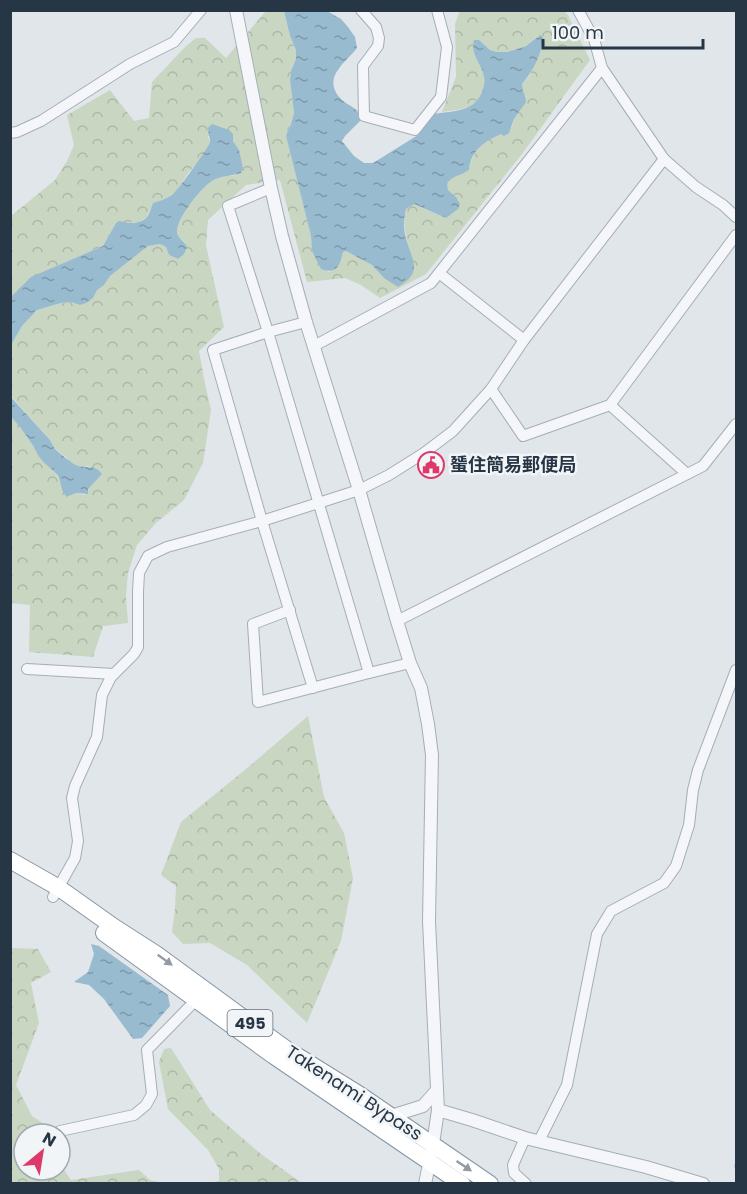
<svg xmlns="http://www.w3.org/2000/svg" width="747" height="1194" viewBox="0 0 747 1194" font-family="Poppins,'Noto Sans JP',sans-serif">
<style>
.forest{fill:url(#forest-crowns)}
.water{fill:url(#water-ripples)}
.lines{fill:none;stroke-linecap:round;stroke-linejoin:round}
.stream{stroke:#98bbcf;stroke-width:3}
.minor-casing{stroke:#a5aeb6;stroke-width:12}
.tertiary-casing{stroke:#a5aeb6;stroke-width:14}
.trunk-casing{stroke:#8696a3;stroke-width:18}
.minor{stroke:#f4f6f9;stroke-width:10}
.tertiary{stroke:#f4f6f9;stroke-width:12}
.trunk{stroke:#fff;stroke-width:16}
.oneway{fill:#939aa2}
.labels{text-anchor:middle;stroke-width:5;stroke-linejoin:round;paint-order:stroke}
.shield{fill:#f1f5f8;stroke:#646f7b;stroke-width:1.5}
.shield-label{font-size:16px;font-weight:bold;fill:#273645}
.poi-label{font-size:18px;font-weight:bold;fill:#273645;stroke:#f1f5f8;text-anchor:start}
.street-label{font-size:18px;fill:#273645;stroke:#f1f5f8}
</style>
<defs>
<pattern id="forest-crowns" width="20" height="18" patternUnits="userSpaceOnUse" patternTransform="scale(1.5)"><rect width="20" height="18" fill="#c9d6c1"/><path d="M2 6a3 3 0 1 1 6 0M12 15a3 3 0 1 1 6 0" fill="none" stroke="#adb8a7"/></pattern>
<pattern id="water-ripples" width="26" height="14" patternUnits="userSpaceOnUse" patternTransform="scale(1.5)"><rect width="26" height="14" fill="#98bbcf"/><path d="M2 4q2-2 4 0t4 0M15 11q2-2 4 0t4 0" fill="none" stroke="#7c99aa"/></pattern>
</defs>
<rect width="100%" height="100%" fill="#e1e6eb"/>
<g class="forest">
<path d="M460 10H563L568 15 590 60 522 154 426 274 380 298 361 285 345 278 307 282 280 180 246 185 208 220 206 245 224 327 199 351 205 384 211 410 203 463 184 500 156 523 137 545 128 573 126 596 128 623 103 626 93 657 29 652 30 605 11 603 10 417 15 420 34 446 41 459 56 474 60 482 62 490 68 497 76 493 85 495 88 489 101 474 89 466 82 467 72 464 66 457 54 448 50 440 11 396V345L22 326 37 310 61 303 71 302 80 305 93 298 97 289 104 285 110 276 138 254 148 246 160 244 166 247 169 255 178 259 185 242C181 239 177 237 177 231 176 219 202 188 212 181 219 177 228 176 236 175L235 146 233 141 208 136 210 143 203 156 189 172 175 193 169 198 153 203 147 217 139 222 116 223 103 246 48 270 11 297V216L55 180 67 161 74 145 67 115 110 90 134 121 149 118 152 82 186 46 196 38H205L226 58 266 11H284L290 36 296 50V59L291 71 290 80 294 113 291 124 286 136 311 236 312 251 328 272C339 269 340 262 343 252L346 251 372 265 384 278 409 248C405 234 403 223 406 209L413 204 446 218 456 197 448 190 447 183C454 174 459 176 469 170 474 142 491 141 512 127L514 119 520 111 526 97 522 90V84L529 76 538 57 539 35 526 46 507 52H497L490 50 479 40 473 44C474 56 480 64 484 75 485 80 485 83 483 88 477 110 461 109 442 112L456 77 455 24Z"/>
<polygon points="308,716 324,797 344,833 353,878 341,941 307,1023 247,965 210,943 183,944 172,932 175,909 176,886 161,875 181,822 246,769"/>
<polygon points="11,948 38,949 51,972 31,983 39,1023 16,1085 32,1116 47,1126 48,1134 24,1134 24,1170 60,1170 60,1164 71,1180 139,1170 150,1180 163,1183 11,1183"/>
<polygon points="171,1048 210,1110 261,1154 302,1183 209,1183 219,1181 219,1169 208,1150 168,1109 159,1062 164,1049"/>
</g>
<g class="water">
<path d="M284 11H327L341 19 348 27 355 37 357 48C351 56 343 62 338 70 330 80 333 92 342 100 350 107 360 108 361 120L345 136 342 141 354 156 364 163H373L418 135 433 114C454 111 476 112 483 89 486 80 484 74 480 66 476 57 471 50 474 40H479L490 50 497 52H507L526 46 540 35 543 37C542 54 533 71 522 84 522 91 526 95 526 102L514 119 509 133 504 136 501 134C484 142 471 150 469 170 460 176 454 175 447 183L448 190 456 197 460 204 458 209 446 218 414 204 406 209C404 219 403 228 406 238 412 261 424 272 398 287L384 278 372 265 346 251 343 252C340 265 337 275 321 269L312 251 311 236 286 136 291 124 294 113 290 80 291 71 296 59V50L290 36Z"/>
<path d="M212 124 229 130 233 134V141L239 150 243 168 241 173C232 176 220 176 212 181 202 187 176 219 177 232 177 238 185 241 187 247L184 254 178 259 169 255 166 247 160 244 148 246 138 254 110 276 104 285 97 290 93 298 86 303 80 305 71 302 61 303 37 310 22 326 11 345V297L31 277 103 246 116 223 119 221C128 223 140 225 147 217 150 214 151 207 153 203 159 201 166 199 171 196 176 193 209 147 210 142 210 138 208 133 208 128Z"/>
<path d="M10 396 50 440C51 441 54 448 55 449 57 451 72 463 74 464 84 470 95 463 102 474L88 489V494L76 493 67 497C60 490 62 485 58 476 53 469 46 466 41 459 38 456 36 451 34 447 28 438 18 423 11 417Z"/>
<polygon points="91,944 99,946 168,995 170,1006 142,1038 133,1039 104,999 89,985 74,982 88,972 94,954"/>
</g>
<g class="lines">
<polyline class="stream" points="736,1165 736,1167"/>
<defs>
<g id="minor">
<polyline points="361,10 376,27 379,38 378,46 363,66 364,116 415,130 441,97 447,47 437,10"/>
<polyline points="578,10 594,39 602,68 664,159 696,187 723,205 736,217"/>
<polyline points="10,133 17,132 41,121 130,64 174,42 201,10"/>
<polyline points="271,188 228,206 268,332 369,673"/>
<polyline points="439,273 524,340"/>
<polyline points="306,322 268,332 213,350 262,521 313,688"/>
<polyline points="314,346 431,283 602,68"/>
<polyline points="491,389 523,436 610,405 736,235"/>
<polyline points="610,405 687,474"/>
<polyline points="290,610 253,624 258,702 369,673 410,663"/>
<polyline points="397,621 703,466 736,424"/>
<polyline points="27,669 114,674"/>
<polyline points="53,897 75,858 78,841 72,798 75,786 97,737 102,695 111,677 134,654 138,647 138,592 139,573 148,556 167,547 262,521 359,490 389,475 424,453 453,431 491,389 524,340 664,159"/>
<polyline points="60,1131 134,1115 146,1105 152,1094 147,1050 197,999"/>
<polyline points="525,1138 513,1165 514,1173 526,1184"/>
<polyline points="539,1141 567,1085 597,934 611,911 664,883 676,866 689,825 693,790 698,770 736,670"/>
</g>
<g id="tertiary">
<polyline points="236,10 271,188 282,236 306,322 359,490 397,621 410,663 421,688 428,724 432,755 429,921 438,1110 433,1144 425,1184"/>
<polyline points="438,1110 472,1120 525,1138 646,1167 703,1184"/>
<polyline points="391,1116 423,1106 437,1090"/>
</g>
<g id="trunk">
<polyline points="10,860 59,888 114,927 156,954 286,1049 360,1095 490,1184"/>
<polyline points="104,933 274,1056 462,1184"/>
</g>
</defs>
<use href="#minor" class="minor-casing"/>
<use href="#tertiary" class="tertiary-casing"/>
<use href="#trunk" class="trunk-casing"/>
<use href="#minor" class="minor"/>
<use href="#tertiary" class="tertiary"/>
<use href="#trunk" class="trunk"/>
</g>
<defs><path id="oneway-solid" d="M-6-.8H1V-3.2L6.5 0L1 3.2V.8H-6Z" transform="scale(1.5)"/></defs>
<g class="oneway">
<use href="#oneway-solid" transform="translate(165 960) rotate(36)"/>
<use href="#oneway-solid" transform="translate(464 1166) rotate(34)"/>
</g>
<defs>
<symbol id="civic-ring" viewBox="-11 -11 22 22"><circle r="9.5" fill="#f1f5f8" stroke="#dd396a" stroke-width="1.5"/><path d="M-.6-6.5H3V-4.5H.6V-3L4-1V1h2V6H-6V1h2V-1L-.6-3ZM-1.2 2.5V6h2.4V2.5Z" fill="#dd396a"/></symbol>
</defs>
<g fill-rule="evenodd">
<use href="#civic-ring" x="416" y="450" width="30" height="30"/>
</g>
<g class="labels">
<rect class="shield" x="227.5" y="1010" width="45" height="26" rx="4.5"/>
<g class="shield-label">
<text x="250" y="1029">495</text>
</g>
<g class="poi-label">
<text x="450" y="471">蜑住簡易郵便局</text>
</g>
<g class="street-label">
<text transform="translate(354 1093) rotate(33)" y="6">Takenami Bypass</text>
</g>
</g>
<rect width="747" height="1194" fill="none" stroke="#273645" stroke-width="24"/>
<g transform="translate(42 1152) rotate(30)"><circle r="28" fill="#f1f5f8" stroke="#a0a9b0" stroke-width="1.5"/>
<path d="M0-4.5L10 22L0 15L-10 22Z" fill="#dd396a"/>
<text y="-9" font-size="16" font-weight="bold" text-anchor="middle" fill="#273645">N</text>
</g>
<path d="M543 39v9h160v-9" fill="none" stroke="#273645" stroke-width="3"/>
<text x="552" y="39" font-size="18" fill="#273645" stroke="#f1f5f8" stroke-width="4.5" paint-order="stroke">100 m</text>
</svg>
